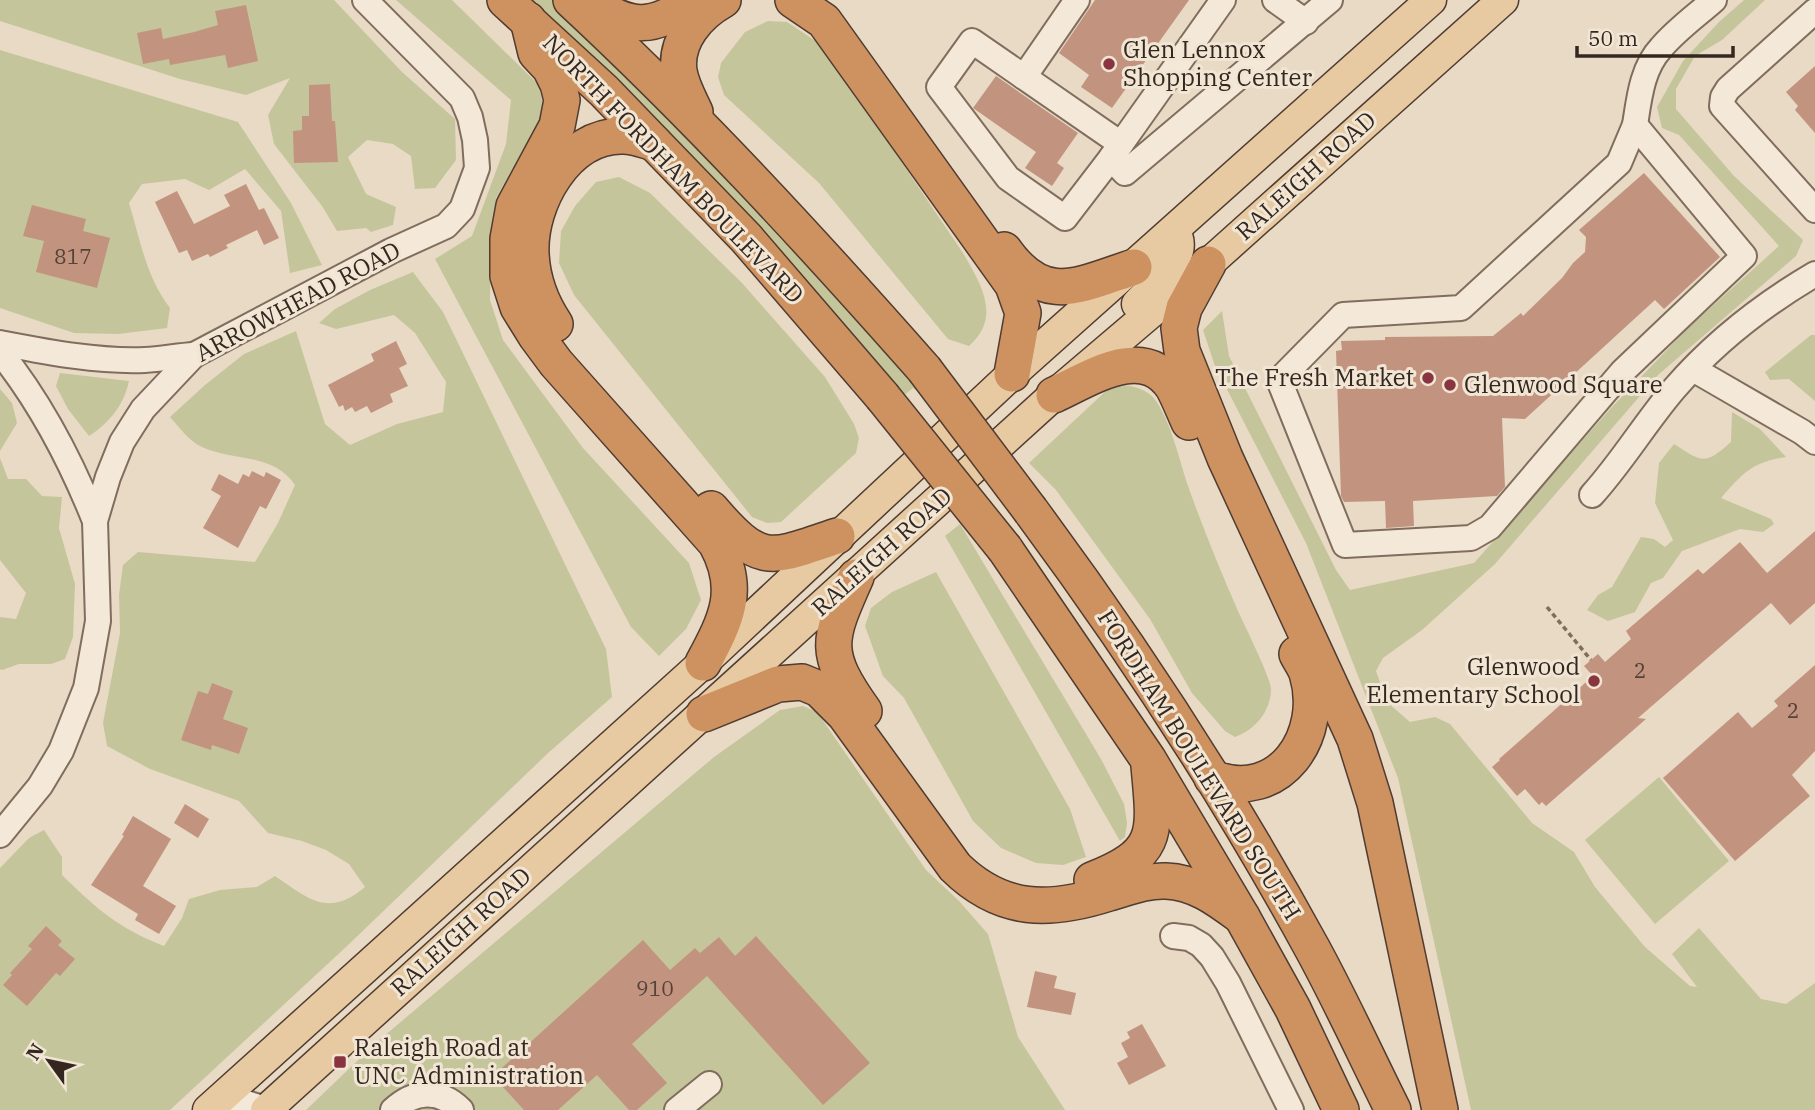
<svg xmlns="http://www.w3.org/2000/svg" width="1815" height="1110" viewBox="0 0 1815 1110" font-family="'IBM Plex Serif',serif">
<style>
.green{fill:#c5c59b}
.building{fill:#c29480}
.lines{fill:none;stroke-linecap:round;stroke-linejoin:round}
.minor-casing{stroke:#816d5e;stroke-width:28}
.major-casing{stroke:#503c31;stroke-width:33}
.highway-casing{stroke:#503c31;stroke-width:38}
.path{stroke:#816d5e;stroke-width:3.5;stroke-dasharray:5 3.5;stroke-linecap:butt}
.minor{stroke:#f4e9d8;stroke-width:24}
.major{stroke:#e7caa2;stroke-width:30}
.highway{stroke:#ce9160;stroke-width:35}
.highway-bridge-casing{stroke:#503c31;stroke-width:38;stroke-linecap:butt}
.highway-bridge{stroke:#ce9160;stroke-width:35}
.poi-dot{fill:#89353f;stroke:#f1e5d4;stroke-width:2.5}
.labels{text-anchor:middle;stroke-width:6;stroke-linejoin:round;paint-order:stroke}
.number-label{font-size:21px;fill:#574238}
.poi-label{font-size:24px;fill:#332720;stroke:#f1e5d4;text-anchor:start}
.street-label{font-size:24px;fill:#332720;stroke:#f1e5d4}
</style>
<rect width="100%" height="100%" fill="#e8dac5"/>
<g class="green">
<polygon points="0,0 334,0 402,72 455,119 456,160 435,188 415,189 411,156 393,144 367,140 348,157 366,194 396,207 393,225 371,232 366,228 337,231 322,206 274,144 268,115 290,78 246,95 180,79 0,21"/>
<polygon points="396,0 452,0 539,85 545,115 539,131 520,155 496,198 491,235 490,300 503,340 583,448 689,563 701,600 686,629 659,656 631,627 435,259 472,236 506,144 511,100"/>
<polygon points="520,0 555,0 670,110 918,388 915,390 913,388 902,397"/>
<polygon points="1744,0 1765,0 1722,40 1695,56 1676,89 1676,109 1734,176 1803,240 1796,256 1658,375 1495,564 1422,630 1383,658 1376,671 1387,702 1410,722 1435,717 1450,724 1532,823 1574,852 1595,887 1645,947 1690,986 1697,987 1672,954 1699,928 1761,999 1786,1004 1815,983 1815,1110 1471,1110 1398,778 1306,543 1215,366 1203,330 1222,311 1229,356 1336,570 1350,590 1474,563 1612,407 1689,327 1779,246 1679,135 1662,128 1657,107 1683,61 1719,22"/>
<path d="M768 21 787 22 823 46 963 253C981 284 1002 317 969 346L948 339 819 183 724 95 718 77 721 63 745 32Z"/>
<path d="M0 50 238 122 291 203 322 265 290 273 281 211 245 169 209 190 185 179 142 184 129 203C140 239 146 277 170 308L167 328 118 334 74 333 0 308Z"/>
<polygon points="619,177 650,193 742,283 825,377 854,424 859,438 856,453 781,522 767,523 752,517 574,295 559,263 561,231 575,206 596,182"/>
<path d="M413 272 443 312 606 649 612 697 547 754 346 947 170 1110H0V868L29 838 44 830 62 857V875C97 909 118 928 164 946L182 918 189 899 220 890 257 887 275 876C309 899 328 918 365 887L349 864 326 850 302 841 268 833 239 801 150 769 107 746 103 723 120 633 119 595 123 565 138 552 255 562 278 523 295 485C273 452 234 462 202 447 190 442 179 427 170 417L205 385 244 354 296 331 325 424 350 445 397 424 443 412 446 382 415 333 394 315 336 329 319 323 335 309 370 290Z"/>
<polygon points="1811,335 1815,335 1815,401 1789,379 1770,380 1765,372"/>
<path d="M60 373 129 381C124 405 109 423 89 436L68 409 56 386Z"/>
<path d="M1119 385C1132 385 1148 389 1156 401 1172 425 1179 459 1188 486 1203 528 1220 570 1238 611 1244 624 1271 679 1271 689 1271 711 1255 730 1235 737L1225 731 1192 693 1150 619 1056 490 1029 463 1108 389Z"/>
<polygon points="0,389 12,403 17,423 0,451"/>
<path d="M1732 412 1760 429 1786 457C1752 462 1743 473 1721 498L1771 519 1774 524 1763 532 1740 529 1682 551 1663 578 1651 583 1635 612 1608 621 1587 610 1598 595 1612 587 1641 537 1654 539 1665 547 1673 540 1655 503 1659 463 1674 444C1703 463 1705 465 1731 442Z"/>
<polygon points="0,458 8,479 26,479 42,496 62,497 59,528 75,584 73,637 65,659 51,664 19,664 2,670 0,669 0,617 16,619 26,593 0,560"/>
<polygon points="960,524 1101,759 1124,804 1127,823 1125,837 1120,841 945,536"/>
<polygon points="936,572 1070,809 1086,857 1063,865 1036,863 1001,848 973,821 904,698 883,676 865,626 871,608 892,592"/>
<polygon points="803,706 817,712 926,870 959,901 988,934 1018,1037 1065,1110 306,1110 377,1042 714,757 780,710"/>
<polygon points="1659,777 1729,861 1655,924 1585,840"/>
</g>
<g class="building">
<polygon points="1095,0 1189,0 1112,108 1081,87 1089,75 1059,53"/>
<polygon points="246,5 258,61 228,68 225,55 170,65 169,59 143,64 137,33 161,28 163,39 194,32 218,25 215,11"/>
<polygon points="1815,66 1815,133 1795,110 1798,106 1786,92"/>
<polygon points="996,76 1078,133 1057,163 1064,168 1052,186 1025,168 1036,152 973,108"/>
<polygon points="330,84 332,121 335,121 338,162 294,163 293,131 302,130 302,116 309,116 309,85"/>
<polygon points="1644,173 1720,257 1664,309 1655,300 1525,419 1502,418 1505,487 1497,496 1413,501 1414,526 1386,528 1385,501 1344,502 1341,496 1336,351 1342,350 1341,341 1385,340 1385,337 1493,336 1521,313 1523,316 1562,278 1573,263 1585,252 1586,237 1579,230"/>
<polygon points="246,184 259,210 264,208 279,238 264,245 257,230 226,245 228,248 210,257 208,254 192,261 187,250 179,253 155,202 177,191 194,224 230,206 224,195"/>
<polygon points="32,205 86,219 83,231 110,238 97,288 36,272 44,241 23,236"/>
<polygon points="396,341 407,364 399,368 408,386 390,394 393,402 371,413 367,406 355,412 352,407 345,411 343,405 339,407 328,385 374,361 371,354"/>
<polygon points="252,471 264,477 266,472 281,480 266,509 260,506 238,548 203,528 221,496 211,490 219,474 238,484 243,474 249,477"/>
<polygon points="1815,531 1815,603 1790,625 1771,603 1638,718 1646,719 1546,806 1542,802 1539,805 1525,789 1517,796 1492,767 1500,760 1499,759 1593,676 1584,666 1598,654 1605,662 1631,639 1626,631 1698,569 1703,574 1740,542 1767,573"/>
<polygon points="1815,665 1815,751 1792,775 1810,796 1735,861 1663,778 1738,712 1752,728 1778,706 1774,701"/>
<polygon points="212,683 233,691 223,719 248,728 239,754 212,745 211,750 181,740 198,691 208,694"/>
<polygon points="185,804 209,819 198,838 174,823"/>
<polygon points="133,816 171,839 143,886 176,906 159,934 135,920 138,914 91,885 124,836 122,835"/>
<polygon points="46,926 62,941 58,945 75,959 60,976 56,973 27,1006 3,985 12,975 10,973 32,949 28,946"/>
<polygon points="756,936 870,1063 823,1105 707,976 632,1044 667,1083 637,1110 629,1110 597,1075 558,1110 524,1110 493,1076 643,940 670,970 695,948 700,953 719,937 735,956"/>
<polygon points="1035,971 1057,976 1054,988 1076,993 1071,1015 1027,1007"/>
<polygon points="1142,1024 1166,1066 1129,1085 1117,1063 1128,1057 1121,1043 1130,1038 1127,1032"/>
</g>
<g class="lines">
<defs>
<g id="minor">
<polyline points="1223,0 1111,158 1125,173 1330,0"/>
<polyline points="1275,0 1306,22"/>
<polyline points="1815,11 1728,89 1723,97 1722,106 1815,210"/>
<polyline points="1024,77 1077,0"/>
<polygon points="1635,125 1744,256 1622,372 1490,527 1471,538 1345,545 1279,380 1343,315 1461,308 1619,163"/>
<path d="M1635 125C1639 99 1642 68 1661 48 1676 30 1697 15 1714 0"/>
<polyline points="1111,158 1065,218 1008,178 939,87 972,41 1121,144"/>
<path d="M0 343C47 352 97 362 145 360 162 359 178 356 194 355"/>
<path d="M0 352C41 403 71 461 95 521"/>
<polyline points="1693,369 1802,432 1815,442"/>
<path d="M1592 495C1622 462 1645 423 1674 389 1713 344 1764 304 1815 274"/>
<polyline points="0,835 40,786 61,751 86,688 98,621 95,521 108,477 122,442 143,409 194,355 391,251 446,226 462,209 477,168 475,140 470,117 462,98 365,0"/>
<polyline points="1173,936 1189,938 1201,945 1212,957 1228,983 1291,1110"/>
<polyline points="223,1096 269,1110"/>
<path d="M393 1110C414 1090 440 1089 461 1110"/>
<polyline points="677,1110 709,1084"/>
</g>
<g id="major">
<path d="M1137 304C1153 286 1192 257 1174 230"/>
<polyline points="208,1110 703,663 1012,374 1431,0"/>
<polyline points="266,1110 1054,395 1208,264 1503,0"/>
</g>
<g id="highway">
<polyline points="505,0 604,91 746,238 882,396"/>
<path d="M571 0C696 116 811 241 924 369"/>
<polyline points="793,0 824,21 1013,285 1023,313 1012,374"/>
<path d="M588 1C634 31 651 29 696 0"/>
<path d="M528 20 536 53 550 68 558 84 562 100 557 126 514 206 508 239V276L518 307 536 336 556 363 716 543C742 590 726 620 703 663"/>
<path d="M695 112C689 99 681 85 679 71 675 40 698 14 723 0"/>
<path d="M1004 250C1044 307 1079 285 1134 267"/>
<polyline points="1208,264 1184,308 1179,328 1182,351 1225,458 1355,739 1375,803 1440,1110"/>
<path d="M555 324C541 303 532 279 531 253 529 203 566 135 623 136 634 136 644 140 654 143"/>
<path d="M1054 395C1091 378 1143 342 1173 387 1179 398 1184 411 1189 422"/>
<path d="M711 509C761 567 769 559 837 536"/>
<path d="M1031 511C1134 650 1229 796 1312 948 1341 1001 1366 1056 1393 1110"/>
<polyline points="1005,549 1148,759 1242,917 1293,1009 1341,1110"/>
<path d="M856 577C828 640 822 652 864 711"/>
<path d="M704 714 778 684 802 682 819 689 845 715 955 867C1002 913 1050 912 1109 893 1127 888 1146 880 1166 881 1196 882 1219 900 1242 917"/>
<path d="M1212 778C1280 804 1326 735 1307 673 1305 667 1300 660 1297 654"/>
<path d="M1092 880C1161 853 1155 833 1149 766"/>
</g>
</defs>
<use href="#minor" class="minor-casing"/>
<use href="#major" class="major-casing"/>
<use href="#highway" class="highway-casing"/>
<polyline class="path" points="1547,607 1591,660"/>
<use href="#minor" class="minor"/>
<use href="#major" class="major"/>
<use href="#highway" class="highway"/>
<defs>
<g id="highway-bridge">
<polyline points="924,369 1031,511"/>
<polyline points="882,396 1005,549"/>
</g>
</defs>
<use href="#highway-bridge" class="highway-bridge-casing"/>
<use href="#highway-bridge" class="highway-bridge"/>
</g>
<g class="poi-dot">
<circle cx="1109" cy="64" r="7"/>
<circle cx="1428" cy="378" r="7"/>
<circle cx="1450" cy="385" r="7"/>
<circle cx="1594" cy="681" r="7"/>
<rect x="333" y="1055" width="14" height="14" rx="3.5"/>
</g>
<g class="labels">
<g class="number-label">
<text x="73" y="264">817</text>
<text x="1640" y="678">2</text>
<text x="1793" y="718">2</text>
<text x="655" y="996">910</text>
</g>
<g class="poi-label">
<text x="1123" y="58">Glen Lennox<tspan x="1123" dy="28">Shopping Center</tspan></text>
<text x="1414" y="386" text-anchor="end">The Fresh Market</text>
<text x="1464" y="393">Glenwood Square</text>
<text x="1580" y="675" text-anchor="end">Glenwood<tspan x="1580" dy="28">Elementary School</tspan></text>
<text x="354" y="1056">Raleigh Road at<tspan x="354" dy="28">UNC Administration</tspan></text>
</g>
<g class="street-label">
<text transform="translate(673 169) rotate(46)" y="8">NORTH FORDHAM BOULEVARD</text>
<text transform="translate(1306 176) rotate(-42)" y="8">RALEIGH ROAD</text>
<text transform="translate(298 302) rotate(-28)" y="8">ARROWHEAD ROAD</text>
<text transform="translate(882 552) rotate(-42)" y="8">RALEIGH ROAD</text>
<text transform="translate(1199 765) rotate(58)" y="8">FORDHAM BOULEVARD SOUTH</text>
<text transform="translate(461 932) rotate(-42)" y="8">RALEIGH ROAD</text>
</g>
</g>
<g transform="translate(49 1061) rotate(303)" stroke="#f1e5d4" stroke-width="5" paint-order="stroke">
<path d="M0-5L12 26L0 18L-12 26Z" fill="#332720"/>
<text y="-10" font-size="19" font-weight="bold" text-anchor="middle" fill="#332720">N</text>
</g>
<path d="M1577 46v10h156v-10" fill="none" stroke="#332720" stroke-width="3.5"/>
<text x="1588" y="46" font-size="21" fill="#332720" stroke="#f1e5d4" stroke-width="5" paint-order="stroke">50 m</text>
</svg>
